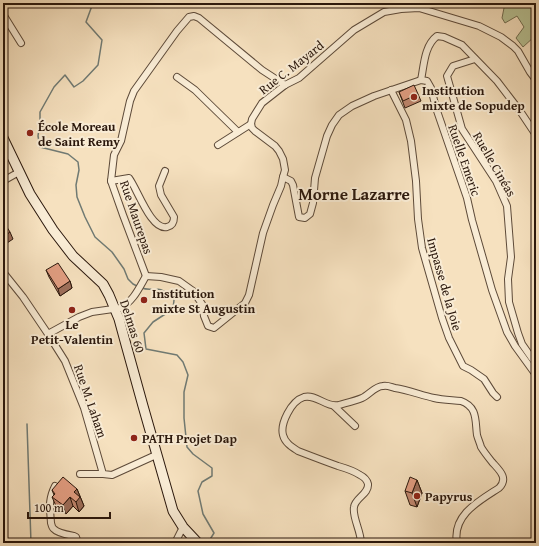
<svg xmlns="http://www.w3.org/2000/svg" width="539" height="546" viewBox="0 0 539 546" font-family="'Gentium Book Plus',serif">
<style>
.green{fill:#b8c395;stroke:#716d50}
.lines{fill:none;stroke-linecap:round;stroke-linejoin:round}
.stream{stroke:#707a73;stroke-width:1.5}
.street-casing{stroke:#5d4a39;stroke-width:8}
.secondary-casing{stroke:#2a170c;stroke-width:11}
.street{stroke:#f9ecd5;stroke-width:6}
.secondary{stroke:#f9ecd5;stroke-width:9}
.wall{fill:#c28870;stroke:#2a170c}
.shaded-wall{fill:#9e6f5b;stroke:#2a170c}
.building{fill:#e29e82;stroke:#2a170c}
.poi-dot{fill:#8f2418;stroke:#f9ecd5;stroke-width:1.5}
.labels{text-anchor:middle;stroke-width:4;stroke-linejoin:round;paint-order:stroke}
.street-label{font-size:13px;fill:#2a170c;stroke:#f9ecd5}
.poi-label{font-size:13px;font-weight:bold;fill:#2a170c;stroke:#f9ecd5;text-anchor:start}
.district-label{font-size:17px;font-weight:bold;fill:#2a170c;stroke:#f9ecd5}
</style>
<rect width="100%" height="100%" fill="#f6e1bf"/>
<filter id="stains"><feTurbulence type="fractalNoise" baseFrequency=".005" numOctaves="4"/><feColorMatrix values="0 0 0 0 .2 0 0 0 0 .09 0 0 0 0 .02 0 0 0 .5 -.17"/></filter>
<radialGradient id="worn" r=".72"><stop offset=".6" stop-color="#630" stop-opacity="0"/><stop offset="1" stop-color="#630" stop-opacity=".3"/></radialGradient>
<polygon class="green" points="505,3 536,3 536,38 535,36 523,47 516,38 524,27 517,16 505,23 502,18"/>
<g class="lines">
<g class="stream">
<polyline points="93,3 86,22 102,40 98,65 83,81 74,87 65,75 54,87 40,112 40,121 38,136 40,147 68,154 78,162 79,170 76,185 77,197 85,217 95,237 112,252 124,269 128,279 133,284 139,287"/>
<path d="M142 288C147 290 151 289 155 289 164 289 169 294 174 300L173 309 153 322 144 333 146 349 177 355 183 362 188 375 184 392V418L187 447 193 454 212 468V476L202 482 198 491 203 514 214 533 209 541 205 543"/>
<polyline points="27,424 31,543"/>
</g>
<defs>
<g id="street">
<polyline points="3,14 21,43"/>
<polyline points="475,59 453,66 447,76 462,129 496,181 507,206 511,257 508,279 509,302 518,333 522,344 531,357 536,364"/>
<polyline points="177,77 195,90 238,132"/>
<path d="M421 80C424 66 424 46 437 36L444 37 462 45 497 81 520 111 536 135"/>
<polyline points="391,90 406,120 411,141 416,181 418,219 422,248 442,318 449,338 463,366 471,370 484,379 493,393 497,397"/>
<polyline points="218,145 251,124"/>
<polyline points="283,177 285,170 283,159 279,151 275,146 255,131 252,128 251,124 252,119 262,103 285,85 299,78 354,30 384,12 401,9 419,8 479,26 501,37 513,46 518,51 530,72 536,80"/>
<polyline points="3,181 19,172"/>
<path d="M111 181 129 178C137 188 151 231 167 227 172 226 174 222 174 217L161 195 159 186 165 171"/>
<polyline points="3,272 23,297 48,334 65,361 84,408 103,474 112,475 156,455"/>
<polyline points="146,276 161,277 179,281 193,291 202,304 204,316 208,326 214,328 245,303 249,295 263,233 273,205 281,186 283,177 291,181 293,185 299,217 305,218 310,214 313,203 315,178 327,136 332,125 339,115 352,106 374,96 421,80 427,81 431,88 436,108 467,198 472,220 492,290 507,332 515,346 536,375"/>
<polyline points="146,276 123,215 111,181 114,155 121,141 130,101 134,91 177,31 189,17 194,16 199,18 262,70 285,85"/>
<path d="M48 334 79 317 92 312 120 308C133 302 139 288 146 276"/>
<polyline points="3,388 3,392"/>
<polyline points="334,406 355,426"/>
<polyline points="80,474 103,474"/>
<path d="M55 486C48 500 50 508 51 523 52 526 52 528 54 529 57 533 69 535 74 536L76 537 78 543"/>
<polyline points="175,543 183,527"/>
<path d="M361 543C361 531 352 517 354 507 355 498 369 494 368 484 367 480 364 477 360 475 354 471 345 468 338 466 324 461 311 456 298 451 292 447 285 443 283 435 280 424 291 401 304 397 317 394 326 408 339 405 346 403 355 401 362 398 369 395 375 386 383 386 387 385 391 387 395 388 408 390 421 395 434 398 443 400 452 400 461 401 478 407 475 421 477 435 478 439 480 443 481 447 484 452 488 457 492 462 499 470 509 478 499 488 479 501 452 515 457 543"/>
</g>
<polyline id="secondary" points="3,138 30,194 53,230 73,256 103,284 109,295 119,319 125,341 143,406 173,511 183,527 198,543"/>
</defs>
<use href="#street" class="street-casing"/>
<use href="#secondary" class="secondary-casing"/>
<use href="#street" class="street"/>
<use href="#secondary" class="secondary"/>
</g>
<g class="wall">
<polygon points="399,92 418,94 421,101 405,108"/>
<polygon points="46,270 70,281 72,288 60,296 49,277"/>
<polygon points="417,480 422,493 417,507 410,505 405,491"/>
<polygon points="77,489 84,506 79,512 73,506 66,514 56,506 52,497 54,495 52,490"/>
</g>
<g class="shaded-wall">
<polygon points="10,232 13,239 4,245 3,242 3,237"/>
<polygon points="70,281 72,288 60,296 58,289"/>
<polygon points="417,480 422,493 417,507 412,493"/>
<polygon points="77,489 84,506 79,512 76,502 74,492"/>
<polygon points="70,497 73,506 66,514 63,505"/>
</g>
<g class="building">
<polygon points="414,85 418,94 403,101 399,92"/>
<polygon points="3,221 10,232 3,237"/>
<polygon points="58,263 70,281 58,289 46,270"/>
<polygon points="63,477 77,489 74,492 80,497 76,502 70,497 63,505 52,497 55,494 52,490"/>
<polygon points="410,477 417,480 412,493 405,491"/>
</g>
<g class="poi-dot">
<circle cx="414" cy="97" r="4"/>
<circle cx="30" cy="133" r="4"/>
<circle cx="144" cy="300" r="4"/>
<circle cx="72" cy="310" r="4"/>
<circle cx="134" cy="438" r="4"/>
<circle cx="417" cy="496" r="4"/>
</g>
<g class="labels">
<g class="street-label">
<text transform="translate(291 67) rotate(-38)" y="5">Rue C. Mayard</text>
<text transform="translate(465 160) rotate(71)" y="5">Ruelle Emeric</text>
<text transform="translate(495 164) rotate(60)" y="5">Ruelle Cinéas</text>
<text transform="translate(137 217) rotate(71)" y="5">Rue Maurepas</text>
<text transform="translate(445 284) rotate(74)" y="5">Impasse de la Joie</text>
<text transform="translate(133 326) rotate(72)" y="5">Delmas 60</text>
<text transform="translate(91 401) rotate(71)" y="5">Rue M. Laham</text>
</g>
<g class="poi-label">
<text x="422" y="95">Institution<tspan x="422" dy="15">mixte de Sopudep</tspan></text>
<text x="38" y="131">École Moreau<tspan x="38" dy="15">de Saint Remy</tspan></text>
<text x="152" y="298">Institution<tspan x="152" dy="15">mixte St Augustin</tspan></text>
<text x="72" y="329" text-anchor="middle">Le<tspan x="72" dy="15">Petit-Valentin</tspan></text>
<text x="142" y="443">PATH Projet Dap</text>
<text x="425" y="501">Papyrus</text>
</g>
<g class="district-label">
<text x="354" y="200">Morne Lazarre</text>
</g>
</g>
<rect width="539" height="546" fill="none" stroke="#f6e1bf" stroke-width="16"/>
<rect x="4" y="4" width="531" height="538" fill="none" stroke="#2a170c" stroke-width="2"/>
<rect x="8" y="8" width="523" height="530" fill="none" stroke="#2a170c"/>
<path d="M28 512v6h82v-6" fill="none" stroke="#2a170c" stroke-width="2"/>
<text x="34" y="512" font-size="12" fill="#2a170c" stroke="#f9ecd5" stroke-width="3" paint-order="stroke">100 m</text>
<rect width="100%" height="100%" filter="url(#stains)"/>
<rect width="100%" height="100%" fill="url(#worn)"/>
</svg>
